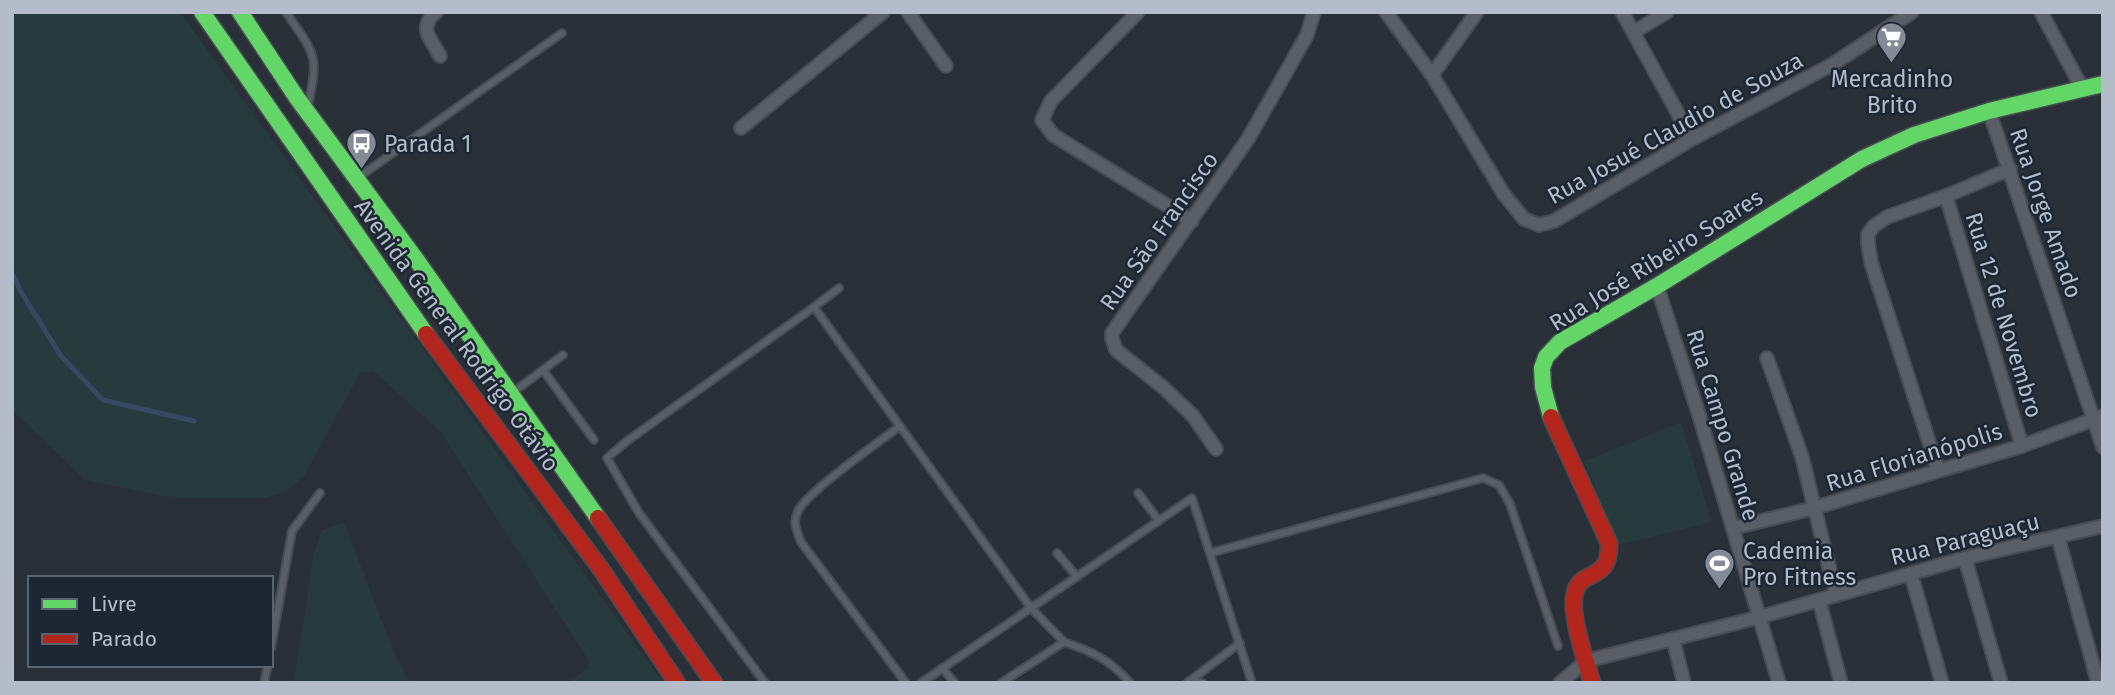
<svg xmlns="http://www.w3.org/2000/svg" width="2115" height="695" viewBox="0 0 2115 695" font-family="'Fira Sans',sans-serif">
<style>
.green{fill:#273a3e}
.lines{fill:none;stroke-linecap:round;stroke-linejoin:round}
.stream{stroke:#384963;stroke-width:5}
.lane-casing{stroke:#484c53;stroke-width:10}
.street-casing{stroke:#484c53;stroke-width:16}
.fast-casing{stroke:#484c53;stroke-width:19}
.jam-casing{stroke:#484c53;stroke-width:19}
.lane{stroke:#5a5e66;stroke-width:6}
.street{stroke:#5a5e66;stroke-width:12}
.fast{stroke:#63d668;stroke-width:16}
.jam{stroke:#b3261e;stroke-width:16}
.labels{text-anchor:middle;stroke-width:5;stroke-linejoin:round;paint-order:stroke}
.poi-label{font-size:23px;fill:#b4bcc9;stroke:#1d2633;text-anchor:start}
.street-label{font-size:23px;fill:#b4bcc9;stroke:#1d2633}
</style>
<rect width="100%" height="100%" fill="#2a3038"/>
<g class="green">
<polygon points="12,12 180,12 663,683 567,683 588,668 589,661 440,431 373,371 360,373 304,476 286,491 265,498 173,498 85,480 12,410"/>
<polygon points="1681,422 1712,522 1619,545 1584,461"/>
<polygon points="344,522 392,648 410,683 294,683 314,553 322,530"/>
</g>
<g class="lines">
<polyline class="stream" points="12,273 21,292 61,356 103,400 194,421"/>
<defs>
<g id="lane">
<path d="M286 12C314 54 320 54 308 105"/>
<polyline points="359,177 562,33"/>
<polyline points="814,307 839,288"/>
<polyline points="543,370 594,440"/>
<polyline points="512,393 563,355"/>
<path d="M900 426C878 443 808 491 798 511 792 523 797 531 801 542L906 683"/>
<polyline points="1138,493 1159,521"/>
<polyline points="1057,553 1077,577"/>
<polyline points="1210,553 1483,478 1499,485 1510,504 1558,646"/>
<path d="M1064 642C1093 652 1109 659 1130 683"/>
<polyline points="271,648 292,531 320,493"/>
<polyline points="942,668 955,683"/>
<polyline points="1189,681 1203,683"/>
<polyline points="264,683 268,665"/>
<polyline points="765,683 639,513 607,458 627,441 814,307 1031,608 1064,642 1001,683"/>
<polyline points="921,683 1192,498 1252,683"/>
<polyline points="1187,683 1240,643"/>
</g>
<g id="street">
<path d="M436 12C417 29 431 38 440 56"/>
<polyline points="908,12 946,66"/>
<polyline points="1138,12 1051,101 1042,120 1053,135 1192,221"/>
<polyline points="1386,12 1432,75 1503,193 1524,219 1539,225 1554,221 1692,139 1833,64 1912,12"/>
<polyline points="1622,12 1692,139"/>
<polyline points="2041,12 2082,88"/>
<polyline points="1634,32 1667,12"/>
<polyline points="1432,75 1477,12"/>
<polyline points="1989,111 2103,447"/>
<polyline points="741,128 883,12"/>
<polyline points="1946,196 2022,446"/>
<polyline points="1657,286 1699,415 1779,683"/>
<polyline points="1767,358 1802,457 1836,595"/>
<polyline points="1216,449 1193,416 1164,388 1116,350 1112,338 1112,333 1248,139 1307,35 1314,12"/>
<polyline points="1938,470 1871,262 1868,243 1868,234 1874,226 1887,217 1946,196 2010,169"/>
<polyline points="1733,528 1814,508 2022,446 2103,416"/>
<polyline points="2058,537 2098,683"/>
<polyline points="1965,558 2001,683"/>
<polyline points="1911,574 1942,683"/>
<polyline points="1819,600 1841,683"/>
<polyline points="1673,639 1684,683"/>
<polyline points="1560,683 1586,661 1760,617 1965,558 2103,526"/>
</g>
<g id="fast">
<polyline points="202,12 426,334"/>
<polyline points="240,12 297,98 418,262 598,518"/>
<polyline points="1551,417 1543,387 1542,368 1546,357 1560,342 1657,286 1862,159 1914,135 1989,111 2103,84"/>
</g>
<g id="jam">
<polyline points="426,334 601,569 677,683"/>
<path d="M1551 417 1609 543C1610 584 1582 567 1575 592 1569 615 1586 660 1592 683"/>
<polyline points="598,518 714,683"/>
</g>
</defs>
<use href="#lane" class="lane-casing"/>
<use href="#street" class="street-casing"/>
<use href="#fast" class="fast-casing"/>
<use href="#jam" class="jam-casing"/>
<use href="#lane" class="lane"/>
<use href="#street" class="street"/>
<use href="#fast" class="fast"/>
<use href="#jam" class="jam"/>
</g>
<defs>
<symbol id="supermarket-pin" viewBox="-11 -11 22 30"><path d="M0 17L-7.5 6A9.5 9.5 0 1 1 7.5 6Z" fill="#848b96" stroke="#1d2633"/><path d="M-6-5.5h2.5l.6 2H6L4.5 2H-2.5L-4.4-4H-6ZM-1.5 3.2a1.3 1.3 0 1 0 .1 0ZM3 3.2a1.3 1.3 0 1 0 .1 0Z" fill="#fff"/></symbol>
<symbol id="bus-pin" viewBox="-11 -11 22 30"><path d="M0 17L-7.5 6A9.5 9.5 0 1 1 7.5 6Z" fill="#848b96" stroke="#1d2633"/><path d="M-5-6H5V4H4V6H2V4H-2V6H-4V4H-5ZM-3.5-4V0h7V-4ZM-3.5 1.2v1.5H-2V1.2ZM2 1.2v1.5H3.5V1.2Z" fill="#fff"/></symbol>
<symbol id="stadium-pin" viewBox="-11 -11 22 30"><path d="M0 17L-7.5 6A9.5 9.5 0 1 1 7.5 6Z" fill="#848b96" stroke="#1d2633"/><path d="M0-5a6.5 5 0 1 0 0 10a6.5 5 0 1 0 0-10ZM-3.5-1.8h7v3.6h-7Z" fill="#fff"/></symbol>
</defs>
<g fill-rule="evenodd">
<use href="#supermarket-pin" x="1874" y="20" width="35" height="47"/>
<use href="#bus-pin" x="344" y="126" width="35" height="47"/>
<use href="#stadium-pin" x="1702" y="546" width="35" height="47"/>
</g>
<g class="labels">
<g class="poi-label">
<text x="1892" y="87" text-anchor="middle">Mercadinho<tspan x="1892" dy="26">Brito</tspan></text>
<text x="384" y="152">Parada 1</text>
<text x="1743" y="559">Cademia<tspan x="1743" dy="26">Pro Fitness</tspan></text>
</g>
<g class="street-label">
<text transform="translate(1675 128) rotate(-29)" y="8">Rua Josué Claudio de Souza</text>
<text transform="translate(2046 213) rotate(71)" y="8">Rua Jorge Amado</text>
<text transform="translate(1159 231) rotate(-55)" y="8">Rua São Francisco</text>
<text transform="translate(1656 260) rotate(-32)" y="8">Rua José Ribeiro Soares</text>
<text transform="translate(2004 315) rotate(73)" y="8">Rua 12 de Novembro</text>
<text transform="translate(457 335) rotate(54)" y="8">Avenida General Rodrigo Otávio</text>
<text transform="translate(1723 425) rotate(73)" y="8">Rua Campo Grande</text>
<text transform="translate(1914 457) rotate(-17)" y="8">Rua Florianópolis</text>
<text transform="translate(1965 539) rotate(-14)" y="8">Rua Paraguaçu</text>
</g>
</g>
<rect width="2115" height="695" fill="none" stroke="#b4bcc9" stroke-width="28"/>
<rect x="28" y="576" width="245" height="91" fill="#1d2633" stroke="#59626f" stroke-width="2"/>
<rect x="42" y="599" width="35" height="10" fill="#63d668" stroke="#59626f" stroke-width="2"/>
<text x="91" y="611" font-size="21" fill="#b4bcc9">Livre</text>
<rect x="42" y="634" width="35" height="10" fill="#b3261e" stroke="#59626f" stroke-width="2"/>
<text x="91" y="646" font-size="21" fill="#b4bcc9">Parado</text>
</svg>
